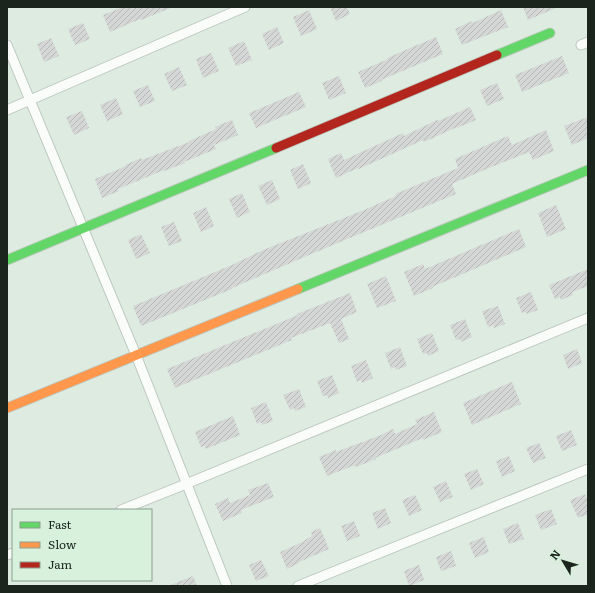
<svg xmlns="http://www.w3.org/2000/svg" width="595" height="593" viewBox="0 0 595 593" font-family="Literata,serif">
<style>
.building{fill:url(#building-hatch)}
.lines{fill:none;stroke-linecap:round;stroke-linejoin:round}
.street-casing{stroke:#bdc8bf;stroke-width:11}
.fast-casing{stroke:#bdc8bf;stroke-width:11}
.slow-casing{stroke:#bdc8bf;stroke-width:11}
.jam-casing{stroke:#bdc8bf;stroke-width:11}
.street{stroke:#fafcfa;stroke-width:9}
.fast{stroke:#63d668;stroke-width:9}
.slow{stroke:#ff974d;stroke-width:9}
.jam{stroke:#b3261e;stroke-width:9}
</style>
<defs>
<pattern id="building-hatch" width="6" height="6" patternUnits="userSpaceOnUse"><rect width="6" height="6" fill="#d5d7d7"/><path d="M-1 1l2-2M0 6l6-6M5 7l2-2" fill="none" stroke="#b6b8b8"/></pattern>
</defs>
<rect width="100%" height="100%" fill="#ddebe0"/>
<g class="building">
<polygon points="123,7 173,7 141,20 140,19 110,32 103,15"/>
<polygon points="330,7 347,7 350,14 336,21"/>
<polygon points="523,7 558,7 528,20"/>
<polygon points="309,10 317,29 301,36 293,17"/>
<polygon points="501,10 508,27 462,45 455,29 472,21 473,23"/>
<polygon points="83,23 90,39 75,45 68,29"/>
<polygon points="277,27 284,43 269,50 262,34"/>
<polygon points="436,37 443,54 381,80 382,81 365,88 358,72 388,59 387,58"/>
<polygon points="51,38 59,56 44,62 37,44"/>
<polygon points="244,41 252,60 236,66 228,48"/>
<polygon points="211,53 219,71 203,78 196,59"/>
<polygon points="562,56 569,73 522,92 515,75"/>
<polygon points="179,67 187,85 172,91 164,74"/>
<polygon points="339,76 346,93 329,100 322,83"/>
<polygon points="497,83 504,99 487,106 480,90"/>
<polygon points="148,85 155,101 140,107 133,91"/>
<polygon points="299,92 306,107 256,128 249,113"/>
<polygon points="116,98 123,114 107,121 100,105"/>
<polygon points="470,107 476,120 457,128 457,127 424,142 423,140 359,169 358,168 336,178 328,159 341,153 344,160 403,133 404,136 437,120 438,121"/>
<polygon points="82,111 89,128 74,135 66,117"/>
<polygon points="588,117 588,138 572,145 564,126"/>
<polygon points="232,120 238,135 214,145 216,149 184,162 185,163 164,171 164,170 118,189 119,191 102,198 95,179 126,166 125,165 141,158 142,160 189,142 189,141 216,129 215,127"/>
<polygon points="546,130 554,151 533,160 529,152 484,170 452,184 456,194 328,247 232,288 232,289 141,326 133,306 232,265 263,250 364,210 396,196 395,194 458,168 455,159 487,145 508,136 512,145"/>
<polygon points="303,164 311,183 298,189 290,170"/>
<polygon points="272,180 280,199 267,205 258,186"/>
<polygon points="242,193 250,212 237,218 229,199"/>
<polygon points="556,205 566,229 547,237 538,213"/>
<polygon points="206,207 214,226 201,232 193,213"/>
<polygon points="174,222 182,241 169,246 161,227"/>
<polygon points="519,229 526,247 432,287 433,288 414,296 404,272 423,264 425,269"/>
<polygon points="141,234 150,253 136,259 128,240"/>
<polygon points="588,269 588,286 572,292 573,295 561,300 560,297 555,299 549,285"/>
<polygon points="386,276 396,301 377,308 367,284"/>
<polygon points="531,292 538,310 527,314 526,312 522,313 516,298"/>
<polygon points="350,293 357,312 341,319 349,339 339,343 330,323 291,338 292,340 175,388 167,369 298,315 297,314"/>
<polygon points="498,306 505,324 494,328 493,325 488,327 482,311"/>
<polygon points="465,319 472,337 461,342 460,339 456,340 450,325"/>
<polygon points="432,333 439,351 428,356 427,353 423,354 417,339"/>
<polygon points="400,347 407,366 396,370 395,367 391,369 385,353"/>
<polygon points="577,349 582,363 568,369 563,355"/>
<polygon points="366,360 373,378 362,383 361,380 357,382 351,366"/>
<polygon points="332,375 339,393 328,398 327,395 323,396 317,381"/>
<polygon points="512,382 521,404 472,425 463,403"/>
<polygon points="299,389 306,407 295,411 294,408 290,410 283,395"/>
<polygon points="266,402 273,421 262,425 261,422 257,424 251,408"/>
<polygon points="434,412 442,432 423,440 423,438 375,458 376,459 356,467 355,465 327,476 319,457 336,450 336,452 381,435 393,429 395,434 417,424 415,420"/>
<polygon points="233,416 240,435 206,449 205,446 201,447 195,432"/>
<polygon points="571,430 577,445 562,451 556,436"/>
<polygon points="539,443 546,458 533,463 526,448"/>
<polygon points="509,456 515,471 502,477 496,461"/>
<polygon points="477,469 484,484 471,490 464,474"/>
<polygon points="446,481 453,497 440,502 433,487"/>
<polygon points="268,483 274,497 241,510 242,513 223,521 215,504 228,498 230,503 250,495 248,490"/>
<polygon points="585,494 588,502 588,514 578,518 570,500"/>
<polygon points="415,495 422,510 409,516 402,500"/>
<polygon points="385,508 391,523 378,529 372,513"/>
<polygon points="551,509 557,524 541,530 535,515"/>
<polygon points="354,521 360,536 347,541 341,526"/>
<polygon points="518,523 524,539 509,544 503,529"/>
<polygon points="320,528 329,549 299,562 299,563 287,569 280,552 305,541 305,540 312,536 311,532"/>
<polygon points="484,537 489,552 475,558 469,543"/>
<polygon points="451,551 456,566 441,571 436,557"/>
<polygon points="261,560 269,576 256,581 249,565"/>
<polygon points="419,565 424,580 409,586 404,571"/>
<polygon points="193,576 197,586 168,586"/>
</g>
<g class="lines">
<defs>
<g id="street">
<polyline points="7,45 136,355 227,586"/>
<polyline points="581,45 588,42"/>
<polyline points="7,110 245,7"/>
<polyline points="121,510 186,484 588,318"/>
<polyline points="7,555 13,553"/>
<polyline points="298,586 588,469"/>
</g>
<g id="fast">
<polyline points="497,55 550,33"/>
<polyline points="7,260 276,148"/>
<polyline points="298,289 588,170"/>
</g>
<polyline id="slow" points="7,408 298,289"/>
<polyline id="jam" points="276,148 497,55"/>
</defs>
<use href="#street" class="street-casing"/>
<use href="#fast" class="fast-casing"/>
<use href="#slow" class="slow-casing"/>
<use href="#jam" class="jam-casing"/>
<use href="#street" class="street"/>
<use href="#fast" class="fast"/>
<use href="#slow" class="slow"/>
<use href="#jam" class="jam"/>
</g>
<rect width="595" height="593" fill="none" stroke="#1b251d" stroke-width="16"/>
<rect x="12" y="509" width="140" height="72" fill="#d7f1dc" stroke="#8c9f90"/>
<rect x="20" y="522" width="20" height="6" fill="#63d668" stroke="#8c9f90"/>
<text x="48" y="529" font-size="12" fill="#1b251d">Fast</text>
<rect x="20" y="542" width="20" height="6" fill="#ff974d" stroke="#8c9f90"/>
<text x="48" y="549" font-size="12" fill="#1b251d">Slow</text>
<rect x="20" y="562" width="20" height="6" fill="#b3261e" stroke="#8c9f90"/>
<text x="48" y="569" font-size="12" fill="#1b251d">Jam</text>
<g transform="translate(563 561) rotate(308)" stroke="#d7f1dc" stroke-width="3" paint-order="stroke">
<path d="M0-3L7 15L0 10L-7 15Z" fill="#1b251d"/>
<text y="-6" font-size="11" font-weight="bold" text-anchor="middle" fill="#1b251d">N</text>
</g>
</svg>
